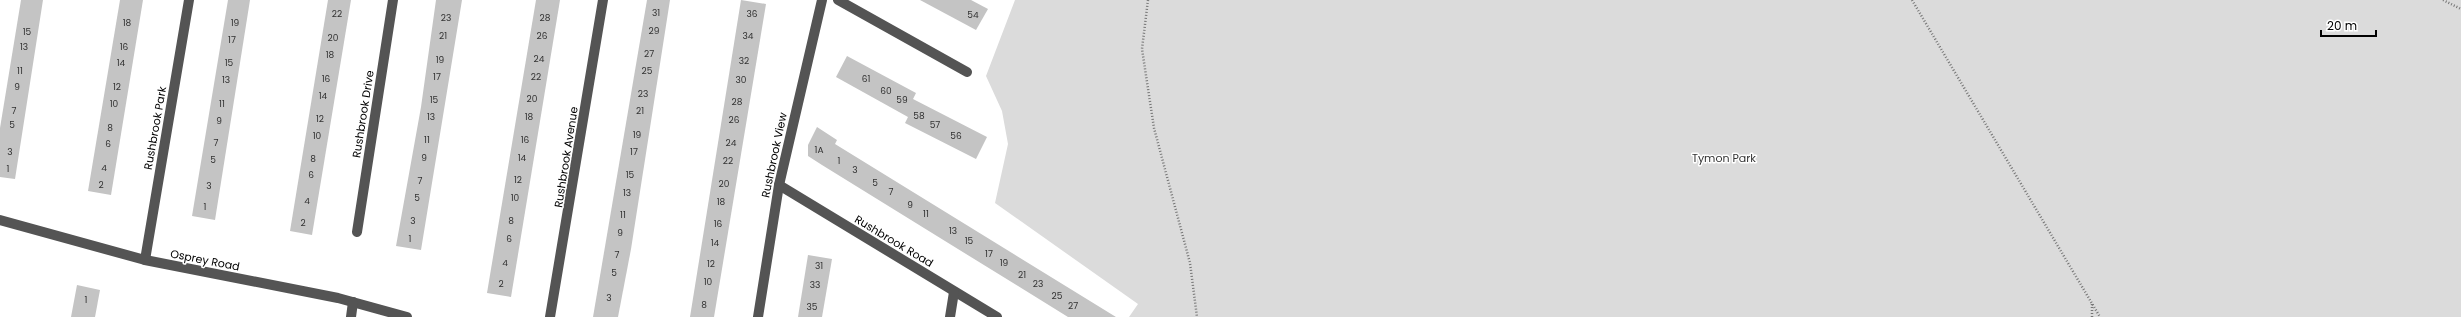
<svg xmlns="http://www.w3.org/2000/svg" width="2461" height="317" viewBox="0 0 2461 317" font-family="Poppins,sans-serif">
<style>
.green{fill:#dbdbdb}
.building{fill:#c4c4c4}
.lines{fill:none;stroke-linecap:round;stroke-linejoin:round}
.path{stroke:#767676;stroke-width:2.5;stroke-dasharray:1 2;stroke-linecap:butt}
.minor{stroke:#545454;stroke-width:10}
.labels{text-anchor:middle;stroke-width:3;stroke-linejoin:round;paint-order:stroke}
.number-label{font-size:9px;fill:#313131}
.street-label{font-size:11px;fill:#000;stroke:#fff}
.park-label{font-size:11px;fill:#323232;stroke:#fff}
</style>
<rect width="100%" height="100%" fill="#fff"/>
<polygon class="green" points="1015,0 2461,0 2461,317 1129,317 1138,304 995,203 1008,144 1002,111 986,76"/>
<g class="building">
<polygon points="21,0 43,0 15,179 0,177 0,128"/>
<polygon points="120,0 143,0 111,195 88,191"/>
<polygon points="228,0 250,0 215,220 192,216"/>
<polygon points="328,0 351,0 312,235 290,231"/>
<polygon points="436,0 462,0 421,250 396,246 421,107"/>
<polygon points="536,0 560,0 511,297 487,293"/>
<polygon points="647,0 670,0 631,249 618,317 593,317"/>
<polygon points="741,0 766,4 714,317 690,317"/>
<polygon points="920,0 971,0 988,9 976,30"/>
<polygon points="847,56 916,93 913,99 987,137 976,159 905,123 908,117 836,77"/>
<polygon points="817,127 837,140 835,144 1116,317 1068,317 822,165 808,156 808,145"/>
<polygon points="808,255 832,259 822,317 798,317"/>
<polygon points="77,285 100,290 95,317 71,317"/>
</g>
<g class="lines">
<g class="path">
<polyline points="1148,0 1142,49 1154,128 1190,263 1197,317"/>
<polyline points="1912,0 2100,317"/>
<polyline points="2443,0 2461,9"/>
<polyline points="2092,304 2092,317"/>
</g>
<g class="minor">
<polyline points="838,0 967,72"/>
<polyline points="779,185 997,317"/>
<polyline points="0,220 145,260 338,298 407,317"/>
<polyline points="357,232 393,0"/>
<polyline points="145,260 189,0"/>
<polyline points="351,317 353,302"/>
<polyline points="550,317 603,0"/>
<polyline points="758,317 779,185 822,0"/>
<polyline points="950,317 954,292"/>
</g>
</g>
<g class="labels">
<g class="number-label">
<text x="656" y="16">31</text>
<text x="337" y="17">22</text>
<text x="752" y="17">36</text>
<text x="973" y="18">54</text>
<text x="446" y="21">23</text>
<text x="545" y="21">28</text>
<text x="127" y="26">18</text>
<text x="235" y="26">19</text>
<text x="654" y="34">29</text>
<text x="27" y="35">15</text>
<text x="443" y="39">21</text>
<text x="542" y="39">26</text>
<text x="748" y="39">34</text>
<text x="333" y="41">20</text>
<text x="232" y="43">17</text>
<text x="24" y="50">13</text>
<text x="124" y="50">16</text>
<text x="649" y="57">27</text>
<text x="330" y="58">18</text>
<text x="539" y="62">24</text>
<text x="440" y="63">19</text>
<text x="744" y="64">32</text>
<text x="121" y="66">14</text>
<text x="229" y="66">15</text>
<text x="20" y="74">11</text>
<text x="647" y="74">25</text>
<text x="437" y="80">17</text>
<text x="536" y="80">22</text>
<text x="326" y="82">16</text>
<text x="866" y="82">61</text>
<text x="226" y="83">13</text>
<text x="741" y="83">30</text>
<text x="17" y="90">9</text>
<text x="117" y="90">12</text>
<text x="886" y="94">60</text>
<text x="643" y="97">23</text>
<text x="323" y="99">14</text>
<text x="532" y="102">20</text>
<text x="434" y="103">15</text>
<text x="902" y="103">59</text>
<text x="737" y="105">28</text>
<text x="114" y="107">10</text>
<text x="222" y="107">11</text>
<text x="14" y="114">7</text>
<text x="640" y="114">21</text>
<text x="919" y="119">58</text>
<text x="431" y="120">13</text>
<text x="529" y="120">18</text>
<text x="320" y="122">12</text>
<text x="734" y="123">26</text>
<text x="219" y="124">9</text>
<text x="12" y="128">5</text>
<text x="935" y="128">57</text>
<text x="110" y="131">8</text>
<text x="637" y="138">19</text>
<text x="317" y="139">10</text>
<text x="956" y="139">56</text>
<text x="427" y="143">11</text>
<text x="525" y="143">16</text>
<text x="216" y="146">7</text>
<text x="731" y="146">24</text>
<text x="108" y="147">6</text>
<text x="819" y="153">1A</text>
<text x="10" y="155">3</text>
<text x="634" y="155">17</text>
<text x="424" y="161">9</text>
<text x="522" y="161">14</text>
<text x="313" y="162">8</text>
<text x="213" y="163">5</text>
<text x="728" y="164">22</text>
<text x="839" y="164">1</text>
<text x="104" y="171">4</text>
<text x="8" y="172">1</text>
<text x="855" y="173">3</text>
<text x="311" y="178">6</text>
<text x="630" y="178">15</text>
<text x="518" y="183">12</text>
<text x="420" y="184">7</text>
<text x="875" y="186">5</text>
<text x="724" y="187">20</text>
<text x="101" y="188">2</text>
<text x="209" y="189">3</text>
<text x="891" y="195">7</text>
<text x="627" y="196">13</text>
<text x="417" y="201">5</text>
<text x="515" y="201">10</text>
<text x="307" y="204">4</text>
<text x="721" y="205">18</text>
<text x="910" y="208">9</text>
<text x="205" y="210">1</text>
<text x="926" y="217">11</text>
<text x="623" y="218">11</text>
<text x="413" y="224">3</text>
<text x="511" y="224">8</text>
<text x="303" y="226">2</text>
<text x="718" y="227">16</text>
<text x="953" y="234">13</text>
<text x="620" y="236">9</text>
<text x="410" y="242">1</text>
<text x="509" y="242">6</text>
<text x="969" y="244">15</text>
<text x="715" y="246">14</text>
<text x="989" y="257">17</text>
<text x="617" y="258">7</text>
<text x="505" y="266">4</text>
<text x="1004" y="266">19</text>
<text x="711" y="267">12</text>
<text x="819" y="269">31</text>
<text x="614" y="276">5</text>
<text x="1022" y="278">21</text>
<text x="708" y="285">10</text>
<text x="501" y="287">2</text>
<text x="1038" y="287">23</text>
<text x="815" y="288">33</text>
<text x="1057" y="299">25</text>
<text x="609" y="301">3</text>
<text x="86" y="303">1</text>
<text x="704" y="308">8</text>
<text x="1073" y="309">27</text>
<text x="812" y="310">35</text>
</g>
<g class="street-label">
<text transform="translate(363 114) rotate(-81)" y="4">Rushbrook Drive</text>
<text transform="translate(155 128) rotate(-80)" y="4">Rushbrook Park</text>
<text transform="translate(774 155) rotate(-78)" y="4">Rushbrook View</text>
<text transform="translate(566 157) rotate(-81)" y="4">Rushbrook Avenue</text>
<text transform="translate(894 241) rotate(31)" y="4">Rushbrook Road</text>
<text transform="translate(205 260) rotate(11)" y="4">Osprey Road</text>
</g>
<g class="park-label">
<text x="1724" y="162">Tymon Park</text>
</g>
</g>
<path d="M2321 30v6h55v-6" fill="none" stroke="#000000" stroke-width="2"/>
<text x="2327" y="30" font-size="12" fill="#000000" stroke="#ffffff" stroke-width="3" paint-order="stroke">20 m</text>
</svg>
